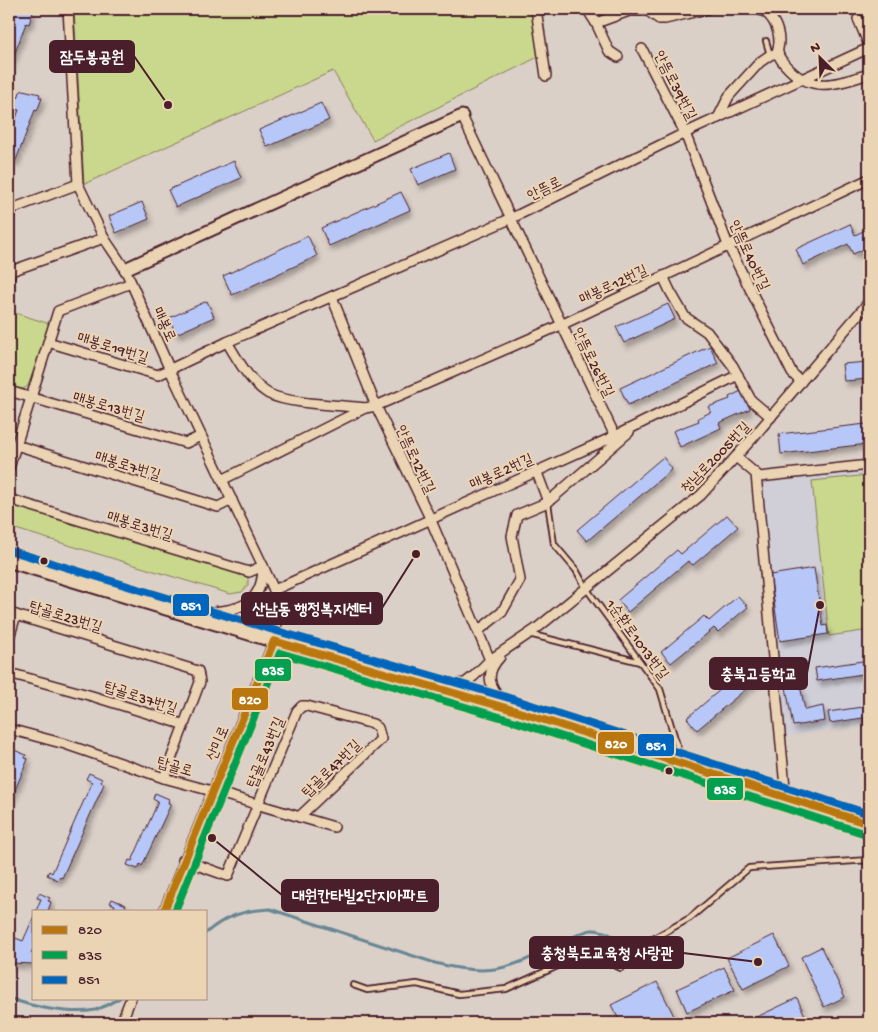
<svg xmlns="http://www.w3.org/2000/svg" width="878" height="1032" viewBox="0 0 878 1032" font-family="'Gochi Hand','Poor Story',sans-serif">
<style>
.built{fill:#d0ced6}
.green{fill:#c9d88c;stroke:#8a7c5c}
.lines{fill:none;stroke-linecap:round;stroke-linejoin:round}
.stream{stroke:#688693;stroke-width:3}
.building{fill:#b7c8f8;stroke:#4a1f2b;filter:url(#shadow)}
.service-casing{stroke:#4a1f2b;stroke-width:8}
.minor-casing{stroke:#4a1f2b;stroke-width:12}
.tertiary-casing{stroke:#4a1f2b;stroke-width:15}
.secondary-casing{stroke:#4a1f2b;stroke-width:16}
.service{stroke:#ebd4b4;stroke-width:4.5}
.minor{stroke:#ebd4b4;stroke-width:9}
.tertiary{stroke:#ebd4b4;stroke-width:11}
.secondary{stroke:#ebd4b4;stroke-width:12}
.bus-1-casing{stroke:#ebd4b4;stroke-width:11}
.bus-2-casing{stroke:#ebd4b4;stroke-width:11}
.bus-3-casing{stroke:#ebd4b4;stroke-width:11}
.bus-1{stroke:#ba770f;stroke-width:8}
.bus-2{stroke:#049f4f;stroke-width:8}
.bus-3{stroke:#0065bd;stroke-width:8}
.bus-dot{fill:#4a1f2b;stroke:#ebd4b4;stroke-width:2}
.labels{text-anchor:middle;stroke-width:4;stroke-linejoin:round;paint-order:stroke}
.street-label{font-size:15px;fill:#4a1f2b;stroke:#ebd4b4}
.leader{fill:none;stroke:#4a1f2b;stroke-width:2}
.callout-dot{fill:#4a1f2b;stroke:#ebd4b4;stroke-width:2}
.callout{fill:#4a1f2b;stroke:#4a1f2b;stroke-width:2}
.callout-label{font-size:16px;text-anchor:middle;font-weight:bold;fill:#fff}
.line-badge{stroke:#ebd4b4;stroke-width:2}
.badge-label{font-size:14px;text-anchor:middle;font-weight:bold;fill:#fff}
</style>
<defs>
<filter id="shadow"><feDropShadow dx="3" dy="5" stdDeviation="2.5" flood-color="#0004"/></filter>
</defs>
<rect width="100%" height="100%" fill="#dbd0c8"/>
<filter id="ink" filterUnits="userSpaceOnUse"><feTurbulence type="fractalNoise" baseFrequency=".02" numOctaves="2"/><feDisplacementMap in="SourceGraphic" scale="10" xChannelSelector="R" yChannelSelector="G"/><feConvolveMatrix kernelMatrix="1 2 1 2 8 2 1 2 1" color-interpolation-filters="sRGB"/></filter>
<g filter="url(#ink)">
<polygon class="built" points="869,468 869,725 786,736 757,485 760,481"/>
<g class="green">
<polygon points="74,9 540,9 545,46 538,57 373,140 333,71 84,184"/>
<polygon points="9,311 50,324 28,386 23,389 9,386"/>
<polygon points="869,475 869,630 829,636 812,481"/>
<polygon points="9,503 238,572 248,577 248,585 242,592 230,594 9,527"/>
</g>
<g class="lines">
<g class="stream">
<path d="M206 933C225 916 245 910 270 909L435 963C492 978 510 968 560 944 569 939 582 931 592 930 610 929 624 946 641 952 645 953 651 954 656 955"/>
<path d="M9 998C32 1007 71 1015 95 1010 103 1008 112 1002 120 998"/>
</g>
</g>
<g class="building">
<polygon points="10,9 31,9 33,11 29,24 26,23 9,69 9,29 13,24 9,22 9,10"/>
<polygon points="23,90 40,94 39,97 42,98 37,111 35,110 16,160 13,162 9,160 9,138 19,110 12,108 16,97 18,98 20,92"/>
<polygon points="321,103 329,120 267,147 259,130"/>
<polygon points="449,153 455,169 418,185 411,169"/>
<polygon points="234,161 241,178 176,207 168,190"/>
<polygon points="401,192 410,210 329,246 321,228"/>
<polygon points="142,202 149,219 116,233 109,216"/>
<polygon points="850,224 855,235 869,228 869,247 853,254 848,244 803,265 796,249"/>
<polygon points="308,236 317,256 232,295 223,276"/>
<polygon points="207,301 214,317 176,334 169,318"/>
<polygon points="668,304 675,319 624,343 616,327"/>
<polygon points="710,346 718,363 628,405 620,388"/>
<polygon points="869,362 869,379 844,381 842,364"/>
<polygon points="741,391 750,409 719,423 721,428 680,447 673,431 699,421 698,418 711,412 708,407 730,399 729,397"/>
<polygon points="866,424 868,444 781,454 779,434"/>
<polygon points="663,457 672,469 587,541 577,530"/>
<polygon points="727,515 738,527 693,565 688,561 628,612 618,600 677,550 681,554"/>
<polygon points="814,568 823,626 827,625 828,634 780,641 770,575"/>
<polygon points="738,596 748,607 718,632 714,628 671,663 661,652 704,616 709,621"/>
<polygon points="869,660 869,673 817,681 815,668"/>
<polygon points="748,666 759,678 697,730 687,718"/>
<polygon points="800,685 805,710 823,706 825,721 793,726 786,687"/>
<polygon points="869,706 869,717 830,723 828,712"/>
<polygon points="12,749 26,755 25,758 28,759 9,804 9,770 14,757 10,755"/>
<polygon points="89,773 102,779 101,782 104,784 62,878 60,877 58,880 47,875 49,871 52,873 92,782 86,779"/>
<polygon points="155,793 169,799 168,803 171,804 142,866 140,864 138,869 127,865 129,860 132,861 158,802 153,799"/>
<polygon points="39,893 50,898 48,901 51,902 48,911 36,911 41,899 37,898"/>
<polygon points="112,899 126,905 125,907 128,909 127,911 113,911 115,905 110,903"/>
<polygon points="34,916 34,947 31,953 34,952 34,964 9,963 9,951 13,950 9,947 13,937 23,941"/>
<polygon points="774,935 789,966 743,989 727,958"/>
<polygon points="821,947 845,997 824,1007 801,957"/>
<polygon points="724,967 735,990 687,1012 677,989"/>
<polygon points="657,982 674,1016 658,1023 621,1023 611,1005"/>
<polygon points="797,998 808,1022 806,1023 744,1023"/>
</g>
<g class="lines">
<defs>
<g id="service">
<polyline points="766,41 770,55"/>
<polyline points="548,503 554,544 576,570 586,588 660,689 682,762"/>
<polyline points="529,634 640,662"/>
<polyline points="353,985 367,990 417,984 459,994 506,989 580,956 603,960 621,968 629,957 647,942 690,918 749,868 869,860"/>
</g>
<g id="minor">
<polyline points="68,9 78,184 104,238 125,269 170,370 263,566 274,590 279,611 274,641 164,911"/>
<polyline points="536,9 546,76"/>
<polyline points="587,9 596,23 629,11 648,11 659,19 665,19 707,9"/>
<path d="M757 9C771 11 779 28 779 42 779 45 777 50 778 53 779 58 786 66 789 69 814 94 840 83 869 74"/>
<polyline points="858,19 869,45"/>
<polyline points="596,23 609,51 618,57"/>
<polyline points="642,49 685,133 728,245 792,373 801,382"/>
<polyline points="462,116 615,436"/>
<polyline points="718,118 729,96 760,62 770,55 778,53"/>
<polyline points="9,210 78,184"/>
<polyline points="663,276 670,291 685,317 707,332 733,366 751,400 771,417"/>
<polyline points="9,278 11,271 104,238"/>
<polyline points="332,297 376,406 430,518 490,660"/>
<polyline points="48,342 158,375 227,342 510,219 685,133 869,48"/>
<path d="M227 342C238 360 250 383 269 394 288 404 342 405 365 408"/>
<polyline points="9,391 186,443 201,436"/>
<polyline points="16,445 218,507 232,500"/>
<polyline points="736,457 756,474 786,798"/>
<polyline points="9,468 58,311 131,283"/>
<polyline points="536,470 548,502"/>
<polyline points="756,474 759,477 869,465"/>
<polyline points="222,480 365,408 376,406 561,325 869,179"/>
<path d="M9 499 249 572 263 566C263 613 228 610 192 614"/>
<polyline points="274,590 615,436 738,375"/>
<polyline points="9,613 198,671 200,682 164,778"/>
<polyline points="478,631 502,612 520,580 512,536 517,515 548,502 629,432"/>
<polyline points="9,638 16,615"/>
<path d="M500 657C480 678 494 693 511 708"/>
<polyline points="9,673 92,696 182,724"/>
<polyline points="439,686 465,683 474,676 490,660 536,629 701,495 751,440 869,302"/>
<polyline points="9,729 65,744 164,778 212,791 334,827"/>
<polyline points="183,860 228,876 297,711 302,706 307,706 373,724 378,728 381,739 376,744 299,817"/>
<polyline points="121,1023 131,998"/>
</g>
<polyline id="tertiary" points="125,269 462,116"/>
<polyline id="secondary" points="9,561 274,641 513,710 869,824"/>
</defs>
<use href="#service" class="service-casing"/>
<use href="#minor" class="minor-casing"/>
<use href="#tertiary" class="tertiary-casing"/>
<use href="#secondary" class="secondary-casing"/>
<use href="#service" class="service"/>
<use href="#minor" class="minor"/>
<use href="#tertiary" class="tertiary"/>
<use href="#secondary" class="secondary"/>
<defs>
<polyline id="bus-1" points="164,911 274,641 513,710 869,824"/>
<polyline id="bus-2" points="175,911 280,653 510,720 866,834"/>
<polyline id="bus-3" points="12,551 277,631 516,700 869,814"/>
</defs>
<use href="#bus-1" class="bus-1-casing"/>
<use href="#bus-2" class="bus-2-casing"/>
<use href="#bus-3" class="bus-3-casing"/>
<use href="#bus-1" class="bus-1"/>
<use href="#bus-2" class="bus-2"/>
<use href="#bus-3" class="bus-3"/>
</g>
</g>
<g class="bus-dot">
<circle cx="44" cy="561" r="4.5"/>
<circle cx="669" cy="771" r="4.5"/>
</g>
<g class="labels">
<g class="street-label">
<text transform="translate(676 85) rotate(63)" y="5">안뜸로39번길</text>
<text transform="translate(544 188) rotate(-26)" y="5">안뜸로</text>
<text transform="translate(750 255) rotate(65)" y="5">안뜸로40번길</text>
<text transform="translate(613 284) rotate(-25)" y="5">매봉로12번길</text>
<text transform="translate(165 324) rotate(66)" y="5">매봉로</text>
<text transform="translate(113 347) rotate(17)" y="5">매봉로19번길</text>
<text transform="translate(594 362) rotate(64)" y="5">안뜸로26번길</text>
<text transform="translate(109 406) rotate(16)" y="5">매봉로13번길</text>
<text transform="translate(715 457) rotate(-46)" y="5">청남로2005번길</text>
<text transform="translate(416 459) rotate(65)" y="5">안뜸로12번길</text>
<text transform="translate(128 465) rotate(17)" y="5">매봉로7번길</text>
<text transform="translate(501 471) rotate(-24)" y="5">매봉로2번길</text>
<text transform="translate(140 525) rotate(17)" y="5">매봉로3번길</text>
<text transform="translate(66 616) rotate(17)" y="5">탑골로23번길</text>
<text transform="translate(638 639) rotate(54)" y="5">1순환로1013번길</text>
<text transform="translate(141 697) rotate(18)" y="5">탑골로37번길</text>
<text transform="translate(217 743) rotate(-67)" y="5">산미로</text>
<text transform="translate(265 752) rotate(-67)" y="5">탑골로43번길</text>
<text transform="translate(175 766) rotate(16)" y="5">탑골로</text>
<text transform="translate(331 768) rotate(-44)" y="5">탑골로47번길</text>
</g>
</g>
<path class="leader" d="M168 105L134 56M416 554L382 608M820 605L807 673M212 838L282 895M758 962L683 953"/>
<g class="callout-dot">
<circle cx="168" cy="105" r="5"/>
<circle cx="416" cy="554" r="5"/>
<circle cx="820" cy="605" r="5"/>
<circle cx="212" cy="838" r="5"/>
<circle cx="758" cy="962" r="5"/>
</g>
<g class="callout">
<rect x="50" y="41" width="84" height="31" rx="5"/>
<rect x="242" y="593" width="140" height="31" rx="5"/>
<rect x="710" y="658" width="97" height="31" rx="5"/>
<rect x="282" y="880" width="156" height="31" rx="5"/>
<rect x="530" y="937" width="153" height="31" rx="5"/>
</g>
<g class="callout-label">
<text x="92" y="62">잠두봉공원</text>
<text x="312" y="614">산남동 행정복지센터</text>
<text x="759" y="679">충북고등학교</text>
<text x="360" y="901">대원칸타빌2단지아파트</text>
<text x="607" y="958">충청북도교육청 사랑관</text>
</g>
<g class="line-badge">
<rect x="172" y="593" width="38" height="24" rx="5" fill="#0065bd"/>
<rect x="254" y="658" width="38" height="24" rx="5" fill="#049f4f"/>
<rect x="231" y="687" width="38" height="24" rx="5" fill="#ba770f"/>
<rect x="597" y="731" width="38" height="24" rx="5" fill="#ba770f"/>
<rect x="637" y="733" width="38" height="24" rx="5" fill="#0065bd"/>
<rect x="706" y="777" width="38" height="24" rx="5" fill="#049f4f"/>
</g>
<g class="badge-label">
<text x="191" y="610">851</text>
<text x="273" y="675">835</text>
<text x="250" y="704">820</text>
<text x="616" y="748">820</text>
<text x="656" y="750">851</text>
<text x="725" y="794">835</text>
</g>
<rect width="878" height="1032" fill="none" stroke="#ebd4b4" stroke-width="30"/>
<rect x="15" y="15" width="848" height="1002" fill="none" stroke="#4a1f2b" stroke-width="2" filter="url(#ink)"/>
<rect x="32" y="910" width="175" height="90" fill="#ebd4b4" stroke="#ab8c7d"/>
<rect x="42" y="926" width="25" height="8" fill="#ba770f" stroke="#ab8c7d"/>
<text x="78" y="934" font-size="15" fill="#4a1f2b">820</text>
<rect x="42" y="951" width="25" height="8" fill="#049f4f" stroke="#ab8c7d"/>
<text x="78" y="960" font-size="15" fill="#4a1f2b">835</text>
<rect x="42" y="976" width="25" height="8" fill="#0065bd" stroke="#ab8c7d"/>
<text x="78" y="984" font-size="15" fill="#4a1f2b">851</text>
<g transform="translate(820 58) rotate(336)" stroke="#ebd4b4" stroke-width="4" paint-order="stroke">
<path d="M0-4L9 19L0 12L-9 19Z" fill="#4a1f2b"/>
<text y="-8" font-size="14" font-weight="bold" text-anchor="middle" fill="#4a1f2b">N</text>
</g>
</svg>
